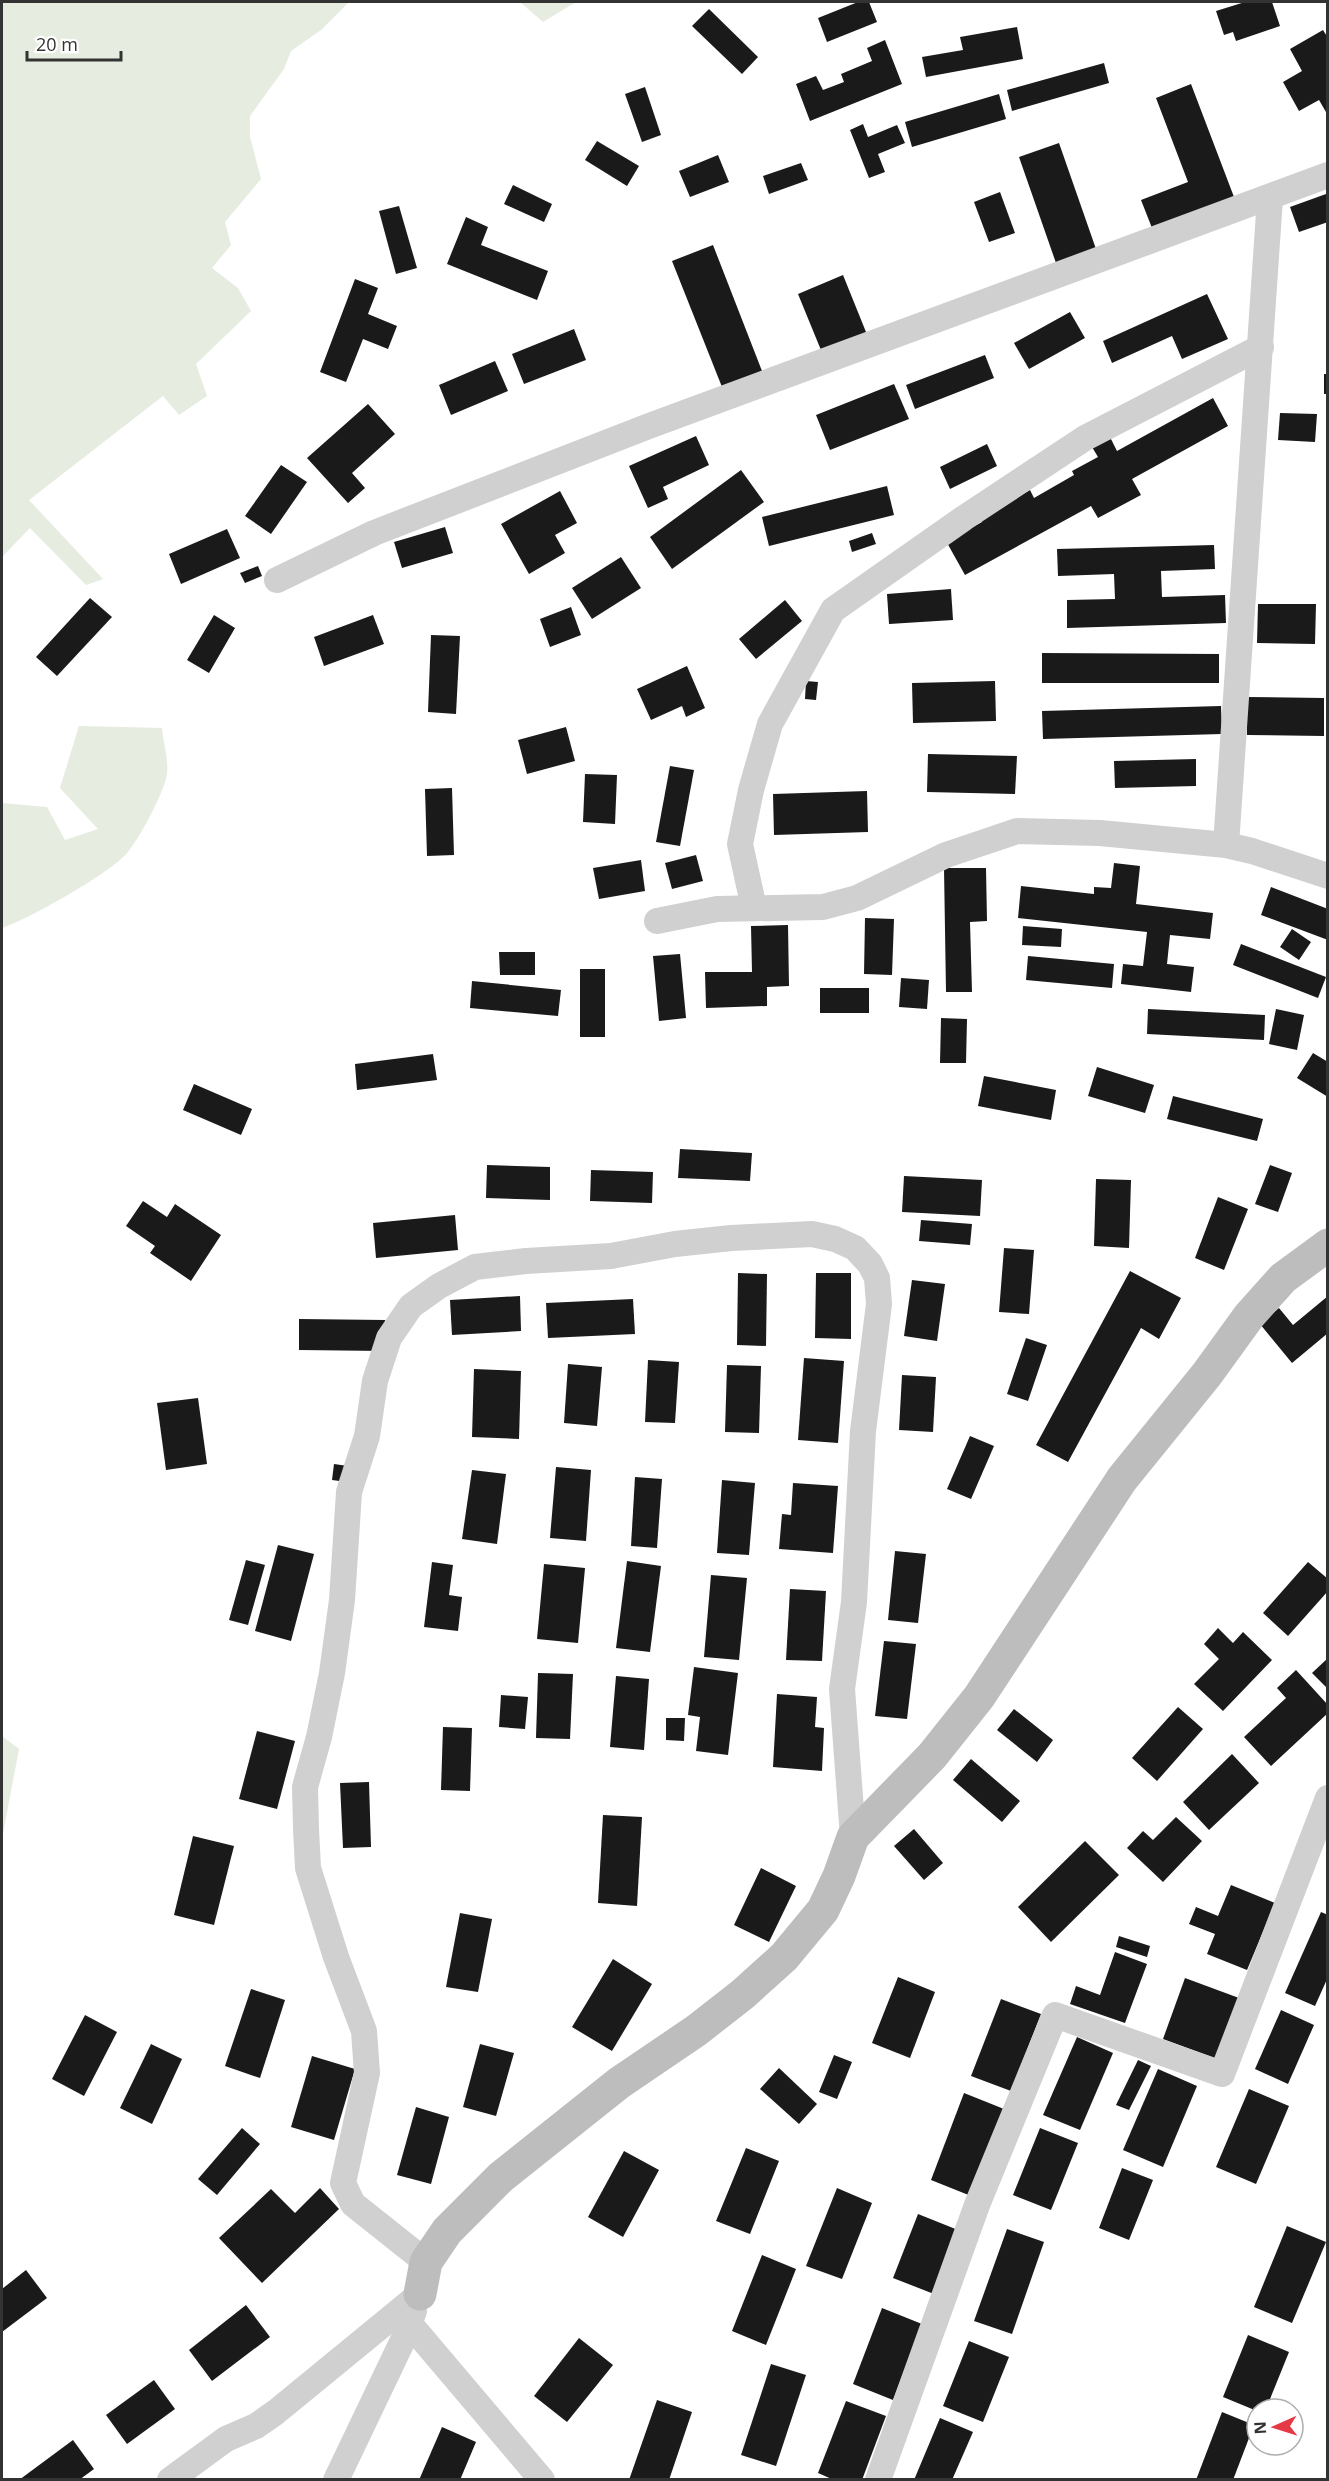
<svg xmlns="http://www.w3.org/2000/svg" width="1329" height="2481" viewBox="0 0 1329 2481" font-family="'Open Sans',sans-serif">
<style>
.green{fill:#e6ecdf}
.building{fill:#1a1a1a}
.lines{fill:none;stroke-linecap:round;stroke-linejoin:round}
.street{stroke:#d0d0d0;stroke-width:26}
.secondary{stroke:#bdbdbd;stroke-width:33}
</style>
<rect width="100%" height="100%" fill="#fff"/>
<g class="green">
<polygon points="2,2 349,2 321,30 291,51 284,69 250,116 250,137 261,179 225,222 231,245 212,268 238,288 251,311 196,364 207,396 179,415 163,396 29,500 103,579 86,585 30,528 2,557"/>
<polygon points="520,2 576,2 543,22"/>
<path d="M79 726 162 728C163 742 169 761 167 774 164 793 140 837 128 852 111 873 27 920 2 928V803L47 807 65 840 98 829 60 788Z"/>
<polygon points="2,1736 19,1749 2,1839"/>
</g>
<g class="building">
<polygon points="858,2 869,2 877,22 827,42 818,18"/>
<polygon points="1245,2 1272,2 1280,26 1236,41 1233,32 1224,35 1216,11"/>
<polygon points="709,9 758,57 742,74 692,26"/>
<polygon points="1017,27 1023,59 926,77 922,57 963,50 960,37"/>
<polygon points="1323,30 1328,38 1328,111 1326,112 1319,100 1299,111 1283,82 1302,71 1290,49"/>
<polygon points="885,40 902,84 810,121 796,84 816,76 823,90 844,82 841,74 872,61 867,48"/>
<polygon points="1104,63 1109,83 1012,111 1007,90"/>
<polygon points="1191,84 1234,197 1152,228 1141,200 1188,182 1156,98"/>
<polygon points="645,87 661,135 642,142 625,94"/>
<polygon points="999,94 1006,119 912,147 905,122"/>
<polygon points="863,124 868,137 897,125 905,143 878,154 885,172 869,178 850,130"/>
<polygon points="597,141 639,166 627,186 585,160"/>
<polygon points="1059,143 1096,249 1056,263 1019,157"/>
<polygon points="718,155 729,182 690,197 679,171"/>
<polygon points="801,163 808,180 769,194 763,176"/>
<polygon points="513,185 552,204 544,222 504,204"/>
<polygon points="1000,192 1015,233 989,242 974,202"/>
<polygon points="1326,194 1328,222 1299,232 1290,207"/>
<polygon points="399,206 417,268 396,274 379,211"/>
<polygon points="466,217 488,227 481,245 548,271 537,300 447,264"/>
<polygon points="713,245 762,371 722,387 672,261"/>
<polygon points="843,275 868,337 823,355 798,294"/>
<polygon points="355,279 378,288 368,314 397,326 388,349 363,339 346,382 320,372"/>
<polygon points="1207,294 1228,339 1182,359 1172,336 1112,363 1103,341"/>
<polygon points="1070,312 1085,338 1029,369 1014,343"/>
<polygon points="574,329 586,360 524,384 512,354"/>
<polygon points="985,355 994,378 915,409 906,385"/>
<polygon points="495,361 508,391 451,415 439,385"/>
<rect x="1324" y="374" width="4" height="20"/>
<polygon points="894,384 909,419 830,450 816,415"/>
<polygon points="1213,398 1228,426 1132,479 1141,495 1098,518 1091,506 965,575 946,541 982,522 979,518 1030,490 1034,498 1074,475 1072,471 1098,457 1092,447 1110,437 1117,451"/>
<polygon points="368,404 395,434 352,473 365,488 348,503 307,458"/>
<polygon points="1280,413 1317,414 1315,442 1278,440"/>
<polygon points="696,436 709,465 663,487 668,499 648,508 629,466"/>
<polygon points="987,444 997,466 950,489 940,467"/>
<polygon points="281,465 307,482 271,534 245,516"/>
<polygon points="741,470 764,502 672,569 650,537"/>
<polygon points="887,486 894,515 769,546 762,517"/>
<polygon points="560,491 577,523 555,535 565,553 529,574 501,524"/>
<polygon points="445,527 453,553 402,568 394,542"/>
<polygon points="227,529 240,558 181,584 169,554"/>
<polygon points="872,533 876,544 852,552 849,541"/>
<polygon points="1214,545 1215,569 1161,571 1162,597 1225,595 1226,623 1067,628 1067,600 1115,599 1114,574 1058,576 1057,549"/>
<polygon points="621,557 641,588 592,619 572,588"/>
<polygon points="258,566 262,576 245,583 240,573"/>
<polygon points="951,589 953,620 889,624 887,594"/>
<polygon points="90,598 112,617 57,676 36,657"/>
<polygon points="785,600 802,621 756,659 739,639"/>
<polygon points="1258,604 1316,604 1315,644 1257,643"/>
<polygon points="571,607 581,635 550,647 540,619"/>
<polygon points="214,615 235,628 209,673 187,660"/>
<polygon points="373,615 384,644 324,666 314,637"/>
<polygon points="431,635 460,636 456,714 428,712"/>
<polygon points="1042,653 1219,654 1219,683 1042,683"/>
<polygon points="687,666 705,708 686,717 682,706 651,720 637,689"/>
<polygon points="806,681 818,682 816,700 805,699"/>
<polygon points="995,681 996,721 913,723 912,683"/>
<polygon points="1247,697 1324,698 1324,736 1247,735"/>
<polygon points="1221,706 1222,734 1043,739 1042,711"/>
<polygon points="566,727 575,761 527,774 518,740"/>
<polygon points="928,754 1017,756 1015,794 927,792"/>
<polygon points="1196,759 1196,786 1115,788 1114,761"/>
<polygon points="670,766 694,770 680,846 656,842"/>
<polygon points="585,774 617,775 615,824 583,822"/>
<polygon points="452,788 454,855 427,856 425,789"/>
<polygon points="867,791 868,832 774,835 773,794"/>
<polygon points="696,855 703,881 672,889 665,863"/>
<polygon points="641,860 645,891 599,899 593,868"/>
<polygon points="1114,863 1140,866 1136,904 1213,913 1210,939 1170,935 1167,964 1194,967 1191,992 1121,984 1123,964 1143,966 1147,932 1018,918 1021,886 1094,894 1094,887 1111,888"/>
<polygon points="944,868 986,868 987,921 970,922 972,992 946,992"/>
<polygon points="1271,887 1328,909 1328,940 1261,915"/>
<polygon points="865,918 894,919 892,975 864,974"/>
<polygon points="788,925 789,986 767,987 767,1006 706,1008 705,972 752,972 751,926"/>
<polygon points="1023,926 1062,929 1061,947 1022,945"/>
<polygon points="1292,929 1311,942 1299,960 1280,947"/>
<polygon points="1241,944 1326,977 1318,998 1233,965"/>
<polygon points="499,952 535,952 535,975 500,975"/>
<polygon points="680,954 686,1018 659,1021 653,956"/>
<polygon points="1028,956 1114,964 1112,988 1026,980"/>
<rect x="580" y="969" width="25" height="68"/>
<polygon points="901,978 929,980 927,1009 899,1007"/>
<polygon points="472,981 561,990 558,1016 470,1008"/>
<rect x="820" y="988" width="49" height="25"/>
<polygon points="1148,1009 1265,1015 1264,1040 1147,1034"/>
<polygon points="1276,1009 1304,1015 1297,1050 1269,1044"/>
<polygon points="941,1018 967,1019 966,1063 940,1063"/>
<polygon points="1313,1053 1328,1062 1328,1097 1297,1078"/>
<polygon points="433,1054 437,1080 357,1090 355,1064"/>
<polygon points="1097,1067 1154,1085 1145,1113 1088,1096"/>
<polygon points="984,1076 1056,1090 1051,1120 978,1106"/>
<polygon points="194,1084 252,1109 241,1135 183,1110"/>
<polygon points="1173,1096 1263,1119 1257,1141 1167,1119"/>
<polygon points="680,1149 752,1153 750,1181 678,1178"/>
<polygon points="487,1165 550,1167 550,1200 486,1198"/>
<polygon points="1270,1165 1292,1173 1278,1212 1255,1204"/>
<polygon points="591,1170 653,1172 652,1203 590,1201"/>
<polygon points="904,1176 982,1180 980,1216 902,1212"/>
<polygon points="1096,1179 1131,1180 1129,1248 1094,1246"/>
<polygon points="1218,1197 1248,1209 1224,1270 1195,1258"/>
<polygon points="143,1201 167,1217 175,1204 221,1235 191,1281 150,1253 155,1246 126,1226"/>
<polygon points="455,1215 458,1250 376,1258 373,1223"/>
<polygon points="921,1220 972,1224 970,1245 919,1241"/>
<polygon points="1004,1248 1034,1250 1029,1314 999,1312"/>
<polygon points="1130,1271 1181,1298 1159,1339 1141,1328 1068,1462 1036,1445"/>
<polygon points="738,1273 767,1274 766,1346 737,1345"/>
<polygon points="816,1273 851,1273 851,1339 815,1338"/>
<polygon points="912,1280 945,1284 937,1341 904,1336"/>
<polygon points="520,1296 521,1331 452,1335 450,1300"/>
<polygon points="1328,1296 1328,1333 1292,1363 1260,1324 1279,1308 1293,1325"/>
<polygon points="633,1299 635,1334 548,1338 546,1303"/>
<polygon points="299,1319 385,1320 384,1351 299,1350"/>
<polygon points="1026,1338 1047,1345 1028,1401 1007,1394"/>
<polygon points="804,1358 844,1361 838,1443 798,1440"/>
<polygon points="648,1360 679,1362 675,1423 645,1422"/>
<polygon points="568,1364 602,1367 597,1426 564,1423"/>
<polygon points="727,1365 761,1366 759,1433 725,1432"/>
<polygon points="474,1369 521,1371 519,1439 472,1437"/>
<polygon points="902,1375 936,1377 933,1432 899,1430"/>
<polygon points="198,1398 207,1464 166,1470 157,1403"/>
<polygon points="970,1436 994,1446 971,1499 947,1489"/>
<polygon points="334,1464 348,1466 347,1482 332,1480"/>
<polygon points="556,1467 591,1470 586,1541 550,1538"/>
<polygon points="472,1470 506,1474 497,1544 462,1539"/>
<polygon points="635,1477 662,1479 657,1548 631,1546"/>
<polygon points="722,1480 755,1483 749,1555 717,1553"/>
<polygon points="793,1483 838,1486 833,1553 779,1549 782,1514 791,1515"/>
<polygon points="278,1545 314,1554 291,1641 255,1631"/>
<polygon points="895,1551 926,1554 918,1623 888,1620"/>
<polygon points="246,1560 265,1565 248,1625 229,1620"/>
<polygon points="627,1561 661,1566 650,1652 616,1648"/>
<polygon points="432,1562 453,1565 449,1595 462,1597 458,1631 424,1627"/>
<polygon points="1308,1562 1328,1579 1328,1591 1288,1636 1263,1613"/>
<polygon points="544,1564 585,1568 578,1643 537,1639"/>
<polygon points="711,1575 747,1578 739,1660 704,1657"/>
<polygon points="790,1589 826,1591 822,1661 786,1660"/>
<polygon points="1218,1628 1233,1643 1243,1632 1272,1660 1223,1711 1194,1684 1219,1659 1204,1644"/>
<polygon points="884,1641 916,1644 907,1719 875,1716"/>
<polygon points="1328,1658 1328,1689 1312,1673"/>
<polygon points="694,1667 738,1673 728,1755 696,1751 700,1717 688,1715"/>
<polygon points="1296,1670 1328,1705 1328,1713 1271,1766 1244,1737 1286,1698 1277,1688"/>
<polygon points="538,1673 573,1674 570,1739 536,1738"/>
<polygon points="616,1676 649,1679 644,1750 610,1747"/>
<polygon points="777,1694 817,1697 815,1727 824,1728 822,1771 773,1767"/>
<polygon points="501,1695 528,1697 525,1729 499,1727"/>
<polygon points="1178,1707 1203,1729 1157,1781 1132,1758"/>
<polygon points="1014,1709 1053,1740 1037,1762 997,1730"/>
<polygon points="666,1718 685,1718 684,1741 666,1740"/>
<polygon points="443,1727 472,1728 470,1791 441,1790"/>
<polygon points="257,1731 295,1741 277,1809 239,1799"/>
<polygon points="1232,1754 1259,1783 1209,1830 1183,1802"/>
<polygon points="971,1759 1020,1801 1002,1822 953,1780"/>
<polygon points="369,1782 371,1847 343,1848 340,1783"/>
<polygon points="603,1815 642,1817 637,1906 598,1903"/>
<polygon points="1176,1817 1202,1841 1163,1882 1127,1848 1143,1831 1153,1840"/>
<polygon points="914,1829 943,1863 924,1880 894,1846"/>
<polygon points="193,1836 234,1846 214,1925 174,1915"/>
<polygon points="1085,1841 1119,1875 1051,1942 1018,1907"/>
<polygon points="761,1868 796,1886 769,1942 734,1925"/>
<polygon points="1231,1885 1275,1903 1247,1970 1207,1954 1215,1934 1189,1924 1196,1907 1218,1916"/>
<polygon points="1321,1912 1328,1915 1328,1977 1315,2006 1285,1993"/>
<polygon points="460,1913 492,1919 478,1992 446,1987"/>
<polygon points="1119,1936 1150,1946 1147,1957 1116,1947"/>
<polygon points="1115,1952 1147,1964 1125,2023 1070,2004 1076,1986 1100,1995"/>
<polygon points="613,1959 652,1984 612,2051 572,2027"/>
<polygon points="898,1977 935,1992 910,2058 872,2043"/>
<polygon points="1185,1978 1239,1998 1217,2059 1163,2039"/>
<polygon points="251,1989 285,2000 260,2078 225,2066"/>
<polygon points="1001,1999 1041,2014 1011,2091 971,2076"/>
<polygon points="1281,2010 1314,2025 1288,2084 1255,2069"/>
<polygon points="85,2015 117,2032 84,2096 52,2079"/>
<polygon points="1077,2037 1113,2053 1080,2130 1043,2115"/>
<polygon points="151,2044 182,2059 152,2124 120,2108"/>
<polygon points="480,2044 514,2053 496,2116 463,2107"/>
<polygon points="834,2055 852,2062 837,2099 819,2092"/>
<polygon points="312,2056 355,2069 334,2140 291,2127"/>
<polygon points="1138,2060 1151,2066 1129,2110 1116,2105"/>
<polygon points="779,2068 817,2104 799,2124 760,2089"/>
<polygon points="1158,2069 1197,2086 1163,2167 1123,2150"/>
<polygon points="1249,2089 1289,2106 1256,2184 1216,2167"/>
<polygon points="964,2093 1004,2109 971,2196 931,2180"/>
<polygon points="416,2107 449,2117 431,2184 397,2175"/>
<polygon points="242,2128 260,2144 217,2195 198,2179"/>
<polygon points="1040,2128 1078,2143 1051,2210 1013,2195"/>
<polygon points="746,2148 779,2161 750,2234 716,2221"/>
<polygon points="624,2151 659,2170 623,2237 588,2217"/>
<polygon points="1122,2168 1153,2180 1129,2240 1099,2228"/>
<polygon points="320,2188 339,2209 262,2283 219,2238 271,2189 295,2213"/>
<polygon points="837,2188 872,2203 842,2279 806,2266"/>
<polygon points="918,2214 958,2230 934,2294 893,2278"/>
<polygon points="1287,2226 1326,2242 1292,2323 1254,2307"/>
<polygon points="1007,2229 1044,2242 1012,2334 974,2321"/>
<polygon points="762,2255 796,2269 766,2345 732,2331"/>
<polygon points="26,2270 47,2298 2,2332 2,2289"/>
<polygon points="246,2305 270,2337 212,2381 189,2350"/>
<polygon points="882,2308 922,2324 893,2400 853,2384"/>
<polygon points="1248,2335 1289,2352 1266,2409 1257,2411 1223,2397"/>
<polygon points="579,2338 613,2365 567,2422 534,2396"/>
<polygon points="969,2341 1009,2357 983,2422 943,2406"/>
<polygon points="771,2364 806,2375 776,2466 741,2455"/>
<polygon points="154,2380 175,2409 127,2444 106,2415"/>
<polygon points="657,2400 692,2412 669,2480 629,2480"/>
<polygon points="846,2401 886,2416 862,2480 834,2480 818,2473"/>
<polygon points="1222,2412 1254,2425 1233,2480 1196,2480"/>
<polygon points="940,2418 973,2432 952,2480 914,2480"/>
<polygon points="442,2427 476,2442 460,2480 419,2480"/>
<polygon points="73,2440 94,2469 79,2480 19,2480"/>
</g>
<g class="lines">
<g class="street">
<polyline points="277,580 374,533 649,426 1328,175"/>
<polyline points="1226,845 1270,198"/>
<polyline points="754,908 740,844 751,790 770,724 833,610 964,518 1085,438 1261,347"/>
<polyline points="657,921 717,909 823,907 857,898 946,855 1017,831 1100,833 1226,845 1252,851 1328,876"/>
<polyline points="426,2262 353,2204 343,2183 367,2073 364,2031 336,1957 308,1868 306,1829 305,1787 319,1737 332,1673 342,1600 349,1492 367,1436 375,1381 389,1338 411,1306 439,1286 475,1267 526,1261 611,1256 675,1244 731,1238 812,1234 835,1239 855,1248 870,1264 877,1278 879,1304 863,1431 854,1602 842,1689 853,1837"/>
<polyline points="409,2323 542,2480"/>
<polyline points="170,2480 226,2439 256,2426 276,2412 420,2294"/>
<polyline points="336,2480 403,2340 414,2311"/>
<polyline points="878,2480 977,2205 1055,2015 1222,2074 1328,1798"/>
</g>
<polyline class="secondary" points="420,2294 426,2262 447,2231 501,2177 619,2083 697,2030 743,1994 784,1957 823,1910 839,1876 853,1837 932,1756 979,1697 1122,1479 1207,1374 1249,1316 1283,1278 1328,1245"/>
</g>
<rect width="1329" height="2481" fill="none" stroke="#333333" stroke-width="6"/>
<g transform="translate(1275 2427) rotate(267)"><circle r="28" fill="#ffffff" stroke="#adadad" stroke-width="1.5"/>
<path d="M0-4.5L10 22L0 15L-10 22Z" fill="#e63946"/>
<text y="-9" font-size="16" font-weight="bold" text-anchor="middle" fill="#333333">N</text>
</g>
<path d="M27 51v9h94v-9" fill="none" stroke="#333333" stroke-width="3"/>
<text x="36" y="51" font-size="18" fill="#333333" stroke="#ffffff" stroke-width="4.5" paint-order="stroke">20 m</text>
</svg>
